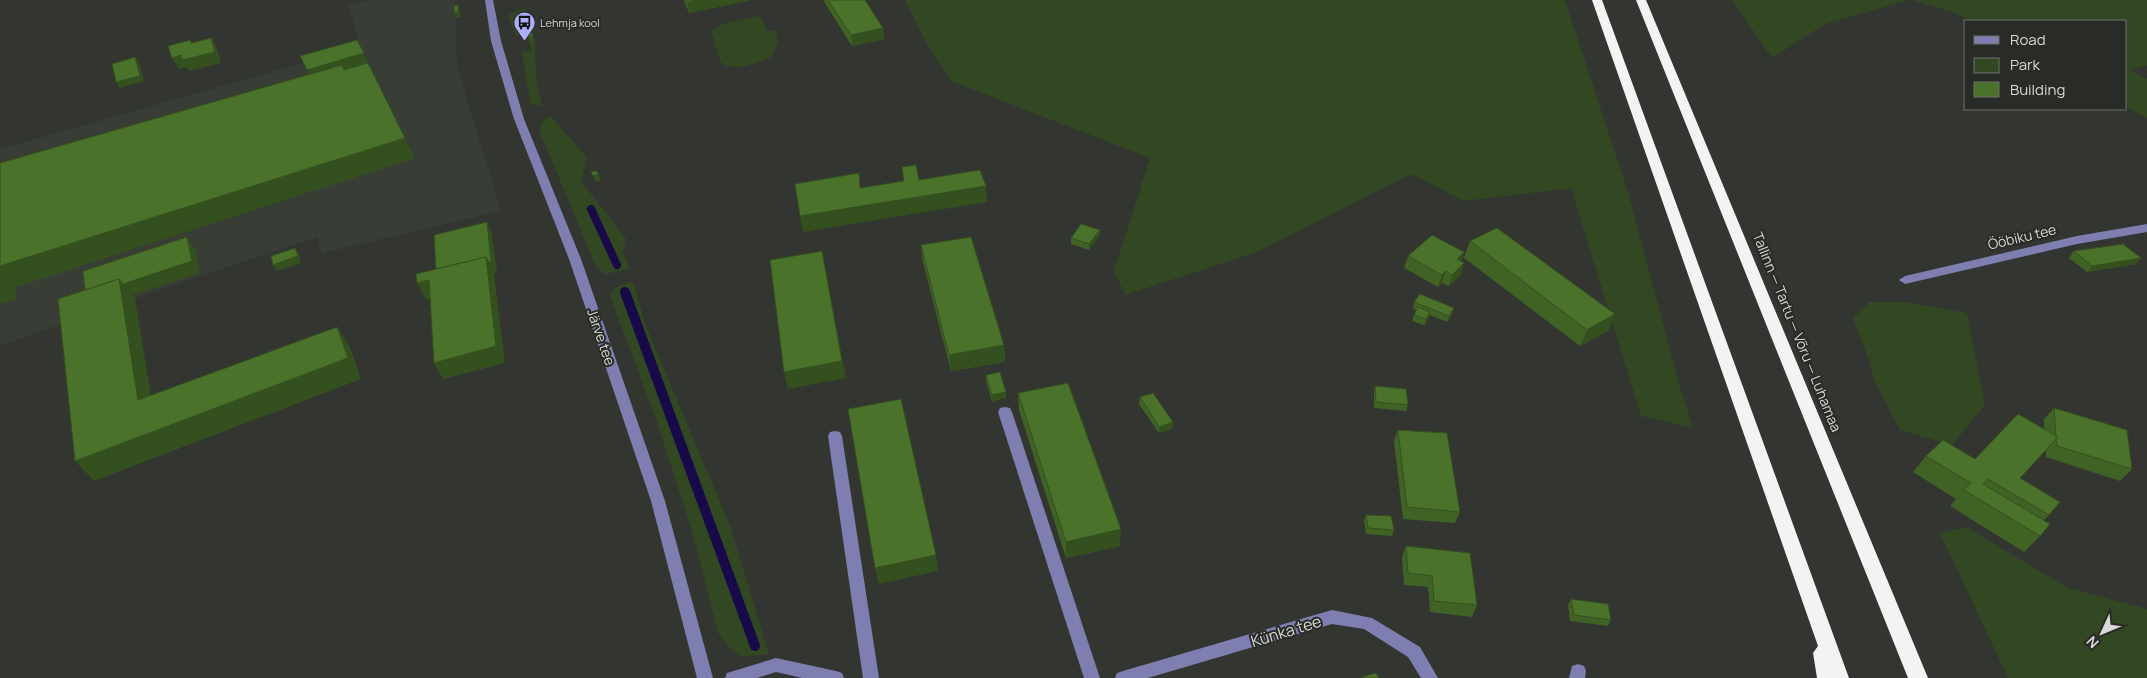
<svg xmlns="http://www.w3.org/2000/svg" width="2147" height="678" viewBox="0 0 2147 678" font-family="Manrope,sans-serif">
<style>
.built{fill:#383e35}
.green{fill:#324822}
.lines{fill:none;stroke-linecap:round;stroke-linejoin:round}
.stream-far1{stroke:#180949;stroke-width:8}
.stream{stroke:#180949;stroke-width:10}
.minor{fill:#7e7eb0;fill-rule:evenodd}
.highway{fill:#f3f3f3;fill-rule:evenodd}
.wall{fill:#406225}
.shaded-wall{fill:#34501e}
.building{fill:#4b722b;stroke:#34501e}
.labels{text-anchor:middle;stroke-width:4;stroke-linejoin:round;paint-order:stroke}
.far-poi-label{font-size:11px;fill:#d8d9d7;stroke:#292b27;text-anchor:start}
.street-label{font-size:14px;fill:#d8d9d7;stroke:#292b27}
.near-street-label{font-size:16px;fill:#d8d9d7;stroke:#292b27}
</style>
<rect width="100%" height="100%" fill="#333531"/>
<polygon class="built" points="369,0 455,0 457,66 501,211 322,253 317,237 83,316 0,346 0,149 360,47 349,5"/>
<g class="green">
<polygon points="905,0 1565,0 1628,192 1679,384 1693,428 1641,416 1571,188 1464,201 1411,174 1257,252 1125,295 1114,271 1150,158 951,81 927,44"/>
<polygon points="1732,0 1909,0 1825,24 1772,58"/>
<polygon points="1912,0 2147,0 2147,65 2131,70 2147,79 2147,118 2126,107 2126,21 1971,21 1955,13"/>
<path d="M526 8 531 34 516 36C515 28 508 21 509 15L516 11Z"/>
<path d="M761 16 767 31 775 30 778 41 772 57C758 62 735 73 721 63L711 32C724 20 744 19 761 16Z"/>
<polygon points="535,42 536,79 542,106 533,105 530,102 522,52 531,50 530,43"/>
<path d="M551 116 586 157 583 175 581 181 626 239 623 253 630 269 605 274 596 267 540 132C540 122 542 120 551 116Z"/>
<path d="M633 282 646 326 731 528 769 655 740 656 729 647 718 633 692 531 657 422 610 296C613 286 624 284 633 282Z"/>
<polygon points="1869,302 1905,302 1967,313 1985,405 1952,445 1900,430 1874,380 1870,363 1853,318"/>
<polygon points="1966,527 2068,588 2147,609 2147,678 2008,678 1940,533"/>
</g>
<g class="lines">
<polyline class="stream-far1" points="591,209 617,265"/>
<polyline class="stream" points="625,292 755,646"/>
<g class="minor">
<polygon points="485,0 493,0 501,41 524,119 581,259 665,501 713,678 697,678 651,501 569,259 514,119 491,41"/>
<polygon points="2147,224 2147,232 2077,244 1905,284 1899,280 1905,276 2077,236"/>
<polygon points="1005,407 1010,408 1012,412 1100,678 1084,678 998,412 1000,408"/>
<polygon points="835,431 840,432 842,436 879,678 863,678 828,436 830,432"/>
<polygon points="1332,610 1372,618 1420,647 1438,678 1421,678 1408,657 1364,629 1332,624 1148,678 1115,678 1117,673 1123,671"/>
<polygon points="776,658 836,671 842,673 844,678 802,678 776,672 757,678 725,678 727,673"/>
<polygon points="1578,664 1584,666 1586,671 1585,678 1569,678 1572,666"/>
</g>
<g class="highway">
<polygon points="1592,0 1602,0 1849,678 1817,678 1813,653 1818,646"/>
<polygon points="1636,0 1646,0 1928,678 1908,678"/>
</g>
</g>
<g class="wall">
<polygon points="684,0 751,0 689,13"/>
<polygon points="823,0 865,0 885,39 852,46"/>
<polygon points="1099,236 1089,250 1071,244 1071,238"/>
<polygon points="1470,241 1608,331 1580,346 1464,258"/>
<polygon points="921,245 1004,345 1005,362 951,371 923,262"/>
<polygon points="2074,251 2136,264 2087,272 2069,258"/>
<polygon points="1464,252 1461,262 1461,275 1449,286 1442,283 1438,287 1404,268 1408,256"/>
<polygon points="1414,302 1452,314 1447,322 1430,315 1429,318 1424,325 1412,321 1414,315 1416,310 1413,309"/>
<polygon points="986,375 1006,392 1006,398 992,401 986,381"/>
<polygon points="1375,386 1408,405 1406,411 1374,408 1374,392"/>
<polygon points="1018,393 1120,546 1066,558 1019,410"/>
<polygon points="1140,397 1173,422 1172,429 1159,433 1139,404"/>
<polygon points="2054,408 2132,469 2120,481 2046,457 2046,450 2020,478 2049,515 2044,520 2040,536 2024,552 1950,506 1956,499 1913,472 1926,456 1975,459 2044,429 2044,419"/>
<polygon points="1398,430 1460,512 1455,523 1403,519 1394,441"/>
<polygon points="1366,515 1394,530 1392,536 1366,534 1364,521"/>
<polygon points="1406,546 1477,605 1472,617 1430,612 1428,587 1404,585 1402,557"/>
<polygon points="1571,599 1611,620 1608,626 1570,621 1568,605"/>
</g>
<g class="shaded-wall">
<polygon points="697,0 751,0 689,13 687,2"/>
<polygon points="458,5 460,11 461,17 457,18 454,12"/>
<polygon points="883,28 885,39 852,46 851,35"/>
<polygon points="531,30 535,42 530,43 527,38"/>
<polygon points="211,38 217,49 221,63 189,71 186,67 179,69 172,58"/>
<polygon points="364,53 369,64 313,81 307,70"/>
<polygon points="135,57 139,63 144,81 120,88 116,82"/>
<polygon points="405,138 415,158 16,287 17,299 0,304 0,266"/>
<polygon points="598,174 601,180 596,182 593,176"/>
<polygon points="986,186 987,202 803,232 800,216"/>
<polygon points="487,222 492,234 497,273 494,274 505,363 443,379 434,363 443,287"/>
<polygon points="1100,230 1099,236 1089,250 1089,244"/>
<polygon points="187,237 195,249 200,273 132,295 135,299 155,420 138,400 119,279"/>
<polygon points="295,248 299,254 301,263 277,271 273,265"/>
<polygon points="822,251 846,378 788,389 784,372"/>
<polygon points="1464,252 1461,264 1457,259"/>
<polygon points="2141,258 2136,264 2087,272 2092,266"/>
<polygon points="1464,263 1461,275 1449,286 1452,275"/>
<polygon points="1446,271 1442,283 1438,287 1442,275"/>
<polygon points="429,280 438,297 426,300 417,283"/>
<polygon points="1454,308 1452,314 1447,322 1449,316"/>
<polygon points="1430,312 1429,318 1424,325 1426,319"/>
<polygon points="1615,314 1608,331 1580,346 1587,330"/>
<polygon points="337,327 350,347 361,379 94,481 75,461"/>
<polygon points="1004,345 1005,362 951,371 949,355"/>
<polygon points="1006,392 1006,398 992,401 992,395"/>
<polygon points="1173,422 1172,429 1159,433 1159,427"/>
<polygon points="1121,529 1120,546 1066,558 1066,542"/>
<polygon points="936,555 938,571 879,584 875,568"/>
</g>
<g class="building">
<polygon points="686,0 697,0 687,2"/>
<polygon points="828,0 865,0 883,28 851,35"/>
<polygon points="458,5 458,12 454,12 454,6"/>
<polygon points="531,30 533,36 527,38 525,31"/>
<polygon points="211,38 215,52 182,60 181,55 172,58 168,46 190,40 191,43"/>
<polygon points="357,40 364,53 307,70 300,56"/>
<polygon points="135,57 140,76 116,82 112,64"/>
<polygon points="368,63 405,138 0,266 0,163 342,65 344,70"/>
<polygon points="916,165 919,180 980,170 986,186 800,216 795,184 859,173 860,188 904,181 902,167"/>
<polygon points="597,171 598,174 593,176 591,172"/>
<polygon points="487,222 491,261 489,262 486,257 436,269 434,235"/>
<polygon points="1081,224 1100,230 1089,244 1071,238"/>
<polygon points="1497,228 1615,314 1587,330 1470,241"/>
<polygon points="1432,235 1464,252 1457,259 1464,263 1452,275 1446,271 1442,275 1408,256"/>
<polygon points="187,237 192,261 123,284 119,279 85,290 83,271"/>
<polygon points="971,237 1004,345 949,355 921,245"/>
<polygon points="2123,244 2141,258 2092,266 2074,251"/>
<polygon points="295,248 298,256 273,265 271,256"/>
<polygon points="822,251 842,361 784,372 770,260"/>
<polygon points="486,257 496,346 434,363 429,280 417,283 416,274"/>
<polygon points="119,279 138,400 337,327 348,358 75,461 58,299"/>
<polygon points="1420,294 1454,308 1449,316 1414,302"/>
<polygon points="1418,307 1430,312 1426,319 1414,315"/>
<polygon points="1000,372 1006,392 992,395 986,375"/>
<polygon points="1068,383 1121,529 1066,542 1018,393"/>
<polygon points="1375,386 1406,389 1408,405 1376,402"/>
<polygon points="1153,393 1173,422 1159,427 1140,397"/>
<polygon points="901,399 936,555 875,568 848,409"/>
<polygon points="2054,408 2127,430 2132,469 2057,446 2056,438 2058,437 2056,436"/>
<polygon points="2018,414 2058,437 2020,478 2060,502 2049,515 1988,479 1983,484 2050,524 2040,536 1964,490 1971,483 1926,456 1943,440 1975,459"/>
<polygon points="1398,430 1447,433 1460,512 1407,507"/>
<polygon points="1366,515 1391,516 1394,530 1368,528"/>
<polygon points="1406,546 1470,553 1477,605 1434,601 1432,576 1408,573"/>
<polygon points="1571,599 1608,604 1611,620 1574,615"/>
<polygon points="1376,673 1379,678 1360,678"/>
</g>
<defs>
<symbol id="bus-pin" viewBox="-11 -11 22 30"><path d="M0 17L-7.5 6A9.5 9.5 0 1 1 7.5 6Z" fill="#aeaefa" stroke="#292b27"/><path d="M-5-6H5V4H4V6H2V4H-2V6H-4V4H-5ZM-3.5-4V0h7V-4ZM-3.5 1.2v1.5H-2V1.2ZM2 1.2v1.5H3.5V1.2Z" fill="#111"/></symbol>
</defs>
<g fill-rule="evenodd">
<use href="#bus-pin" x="512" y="10" width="25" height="34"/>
</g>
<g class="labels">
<g class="far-poi-label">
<text x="540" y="27">Lehmja kool</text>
</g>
<g class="street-label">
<text transform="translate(2022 237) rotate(-13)" y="5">Ööbiku tee</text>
<text transform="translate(1797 332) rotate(68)" y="5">Tallinn — Tartu — Võru — Luhamaa</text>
<text transform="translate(601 337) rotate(71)" y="5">Järve tee</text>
</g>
<g class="near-street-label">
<text transform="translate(1286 631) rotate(-17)" y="6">Künka tee</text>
</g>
</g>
<rect x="1964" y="20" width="162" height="90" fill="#292b27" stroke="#6f716d"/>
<rect x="1974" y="36" width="25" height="8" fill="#7e7eb0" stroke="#6f716d"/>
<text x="2010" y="45" font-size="15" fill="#d8d9d7">Road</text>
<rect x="1974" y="58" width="25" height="15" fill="#324822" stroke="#6f716d"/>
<text x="2010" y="70" font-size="15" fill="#d8d9d7">Park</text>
<rect x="1974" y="82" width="25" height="15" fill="#4b722b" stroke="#6f716d"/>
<text x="2010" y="95" font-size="15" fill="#d8d9d7">Building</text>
<g transform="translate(2102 633) rotate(226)" stroke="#292b27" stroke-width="4" paint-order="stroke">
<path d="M0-4L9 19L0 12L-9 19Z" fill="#d8d9d7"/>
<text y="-8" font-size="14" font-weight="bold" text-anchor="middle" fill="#d8d9d7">N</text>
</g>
</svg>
